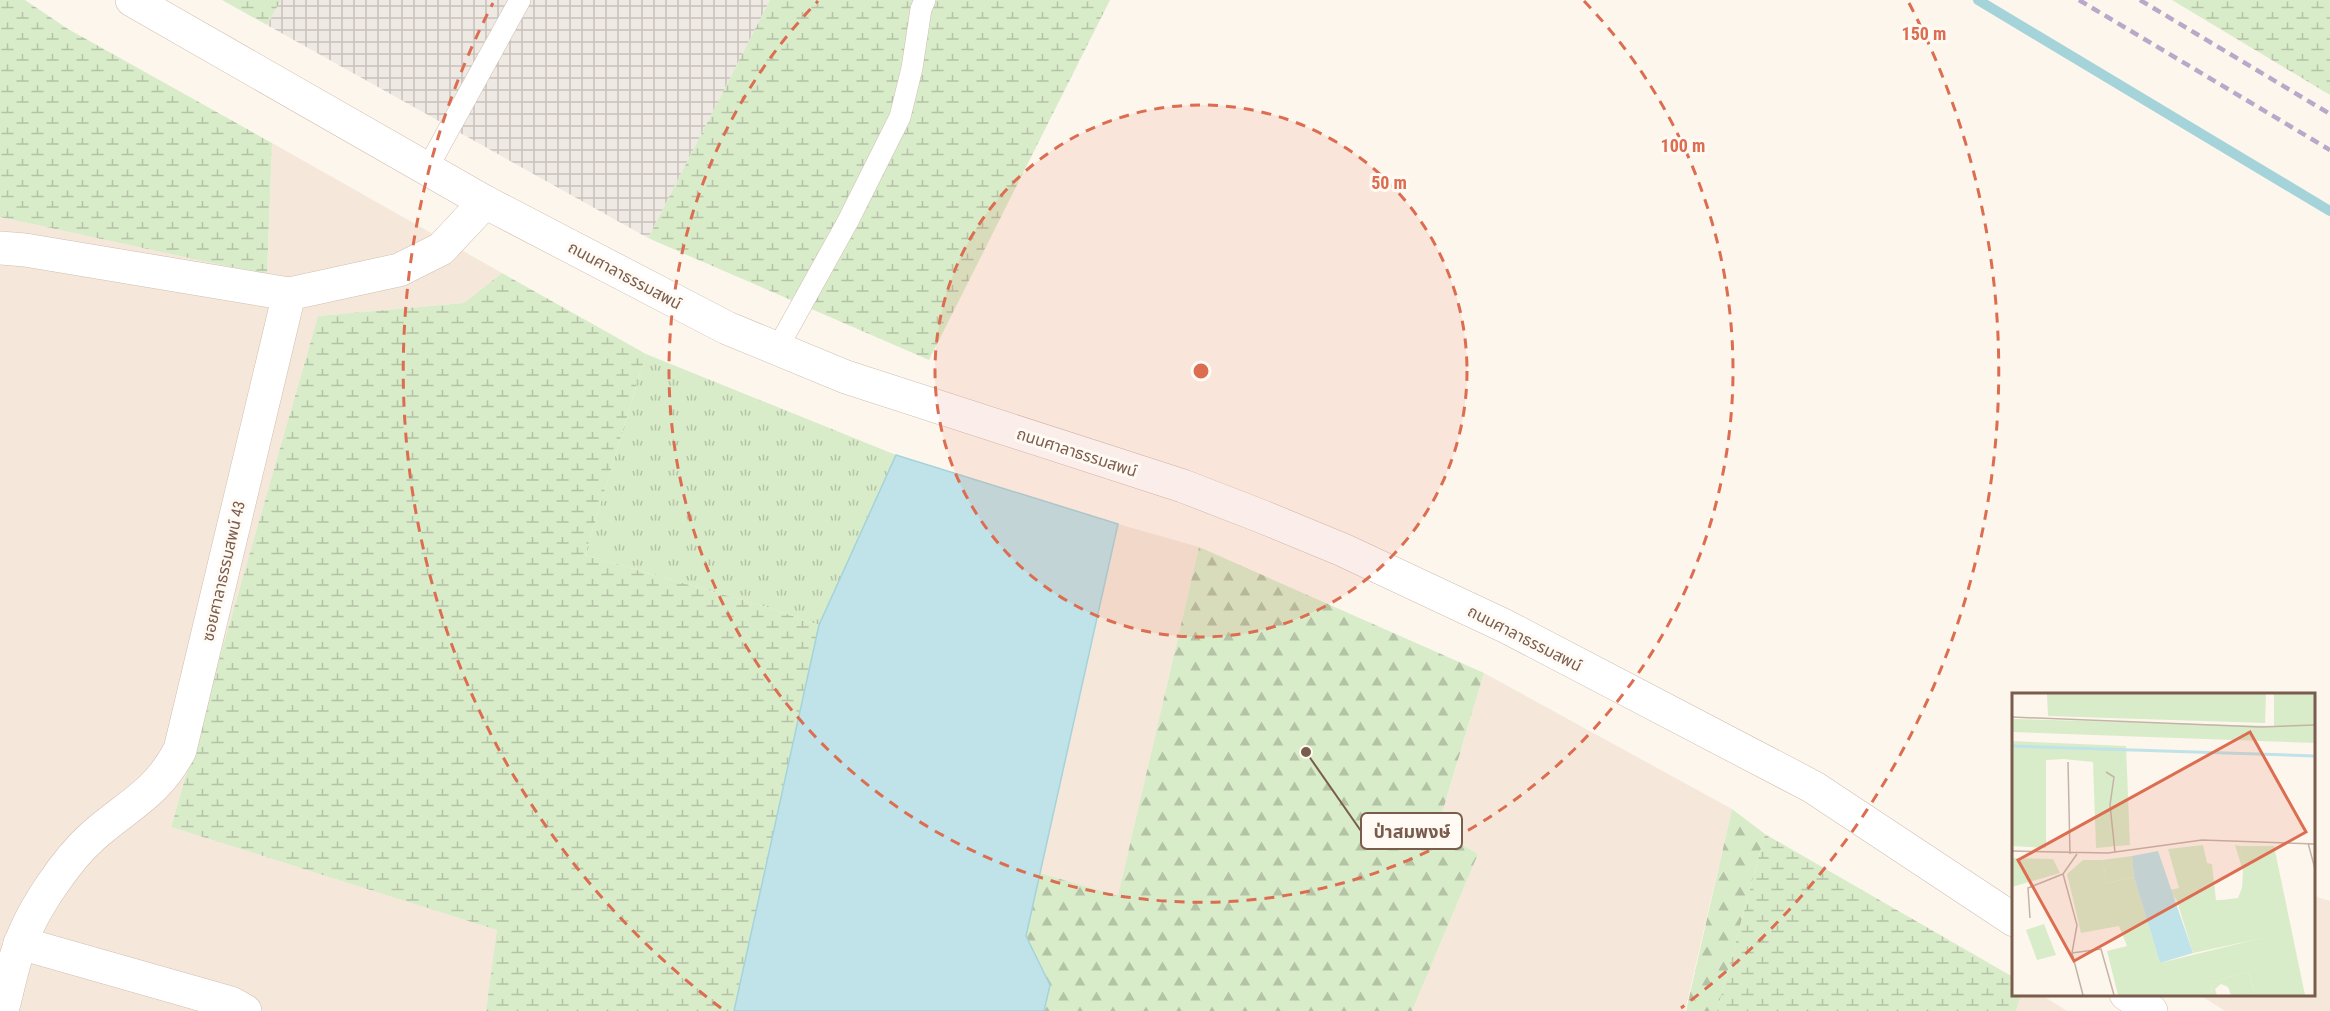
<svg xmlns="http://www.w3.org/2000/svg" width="2330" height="1011" viewBox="0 0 2330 1011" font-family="'Roboto Condensed','Noto Sans Thai',sans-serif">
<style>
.residential{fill:#f5e8da}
.industrial{fill:url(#industrial-grid)}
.grass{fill:url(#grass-tufts)}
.forest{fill:url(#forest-firs)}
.wetland{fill:url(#wetland-marsh)}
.water{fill:#bfe3e8;stroke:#a5d3da;stroke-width:1.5}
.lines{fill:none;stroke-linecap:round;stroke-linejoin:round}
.stream{stroke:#a5d3da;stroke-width:10}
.service-casing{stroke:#d1beb0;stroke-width:22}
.minor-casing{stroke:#d1beb0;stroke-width:34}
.tertiary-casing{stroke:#d1beb0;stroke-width:34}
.service{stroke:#fff;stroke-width:21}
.minor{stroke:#fff;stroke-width:33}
.tertiary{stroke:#fff;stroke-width:33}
.rail{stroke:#b9a8c9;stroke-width:4.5;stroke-dasharray:9 6;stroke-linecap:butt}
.ring{fill:none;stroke:#dc6d51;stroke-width:3;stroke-dasharray:10 8}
.labels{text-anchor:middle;stroke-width:6;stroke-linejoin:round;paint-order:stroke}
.street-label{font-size:16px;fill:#7a5c4d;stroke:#fffaf3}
.inset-river{fill:none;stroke:#bfe3e8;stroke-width:3}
.inset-road{fill:none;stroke:#c5b3a7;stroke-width:1.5}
.view{fill:#dc6d51;fill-opacity:0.15;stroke:#dc6d51;stroke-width:3}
.inset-edge{fill:none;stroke:#7a5c4d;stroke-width:3}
.centre{fill:#dc6d51;stroke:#fffaf3;stroke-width:3}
.ring-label{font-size:18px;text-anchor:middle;font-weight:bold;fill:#dc6d51;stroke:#fffaf3;stroke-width:6;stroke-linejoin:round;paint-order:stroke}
.leader{fill:none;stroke:#7a5c4d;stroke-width:2}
.callout-dot{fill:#7a5c4d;stroke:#fffaf3;stroke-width:2}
.callout{fill:#fffaf3;stroke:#7a5c4d;stroke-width:2}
.callout-label{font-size:18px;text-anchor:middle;font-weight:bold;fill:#7a5c4d}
</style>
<defs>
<pattern id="industrial-grid" width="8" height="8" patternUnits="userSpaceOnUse" patternTransform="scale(1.5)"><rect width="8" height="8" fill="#efe9e4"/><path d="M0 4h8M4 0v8" fill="none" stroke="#c7c0bb"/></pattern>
<pattern id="grass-tufts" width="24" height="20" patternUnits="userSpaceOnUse" patternTransform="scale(1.5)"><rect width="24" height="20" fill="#d8ecc9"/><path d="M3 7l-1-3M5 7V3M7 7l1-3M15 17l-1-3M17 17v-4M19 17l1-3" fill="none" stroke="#b4c2a5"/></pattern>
<pattern id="forest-firs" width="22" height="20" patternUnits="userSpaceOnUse" patternTransform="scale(1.5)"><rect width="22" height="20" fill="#d8ecc9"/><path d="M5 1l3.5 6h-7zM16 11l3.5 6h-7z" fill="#b4c2a5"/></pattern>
<pattern id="wetland-marsh" width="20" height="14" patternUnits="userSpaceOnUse" patternTransform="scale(1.5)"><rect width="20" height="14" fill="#d8ecc9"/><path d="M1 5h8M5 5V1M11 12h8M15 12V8" fill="none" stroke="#b4c2a5"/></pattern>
</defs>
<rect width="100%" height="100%" fill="#fdf6ec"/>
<g class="residential">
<polygon points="272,143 502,273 464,303 318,316 171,827 498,930 486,1011 0,1011 0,217 267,275"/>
<polygon points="1118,524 1199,547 1118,897 1040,873"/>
<polygon points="1484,673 1732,809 1685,1011 1412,1011 1478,854 1437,831"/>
<polygon points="2314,896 2330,901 2330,1011 2225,1011 2200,995 2314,994"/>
<polygon points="2021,995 2042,995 2067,1011 2016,1011"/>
</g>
<polygon class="industrial" points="281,0 770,0 648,238 267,25"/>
<polygon class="grass" points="646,354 896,455 819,625 767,607 585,555"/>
<g class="forest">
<polygon points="1199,547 1484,673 1437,830 1478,854 1412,1011 1044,1011 1049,985 1026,936 1040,873 1118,896"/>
<polygon points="1732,809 1765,834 1717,1011 1686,1011"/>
</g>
<g class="wetland">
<polygon points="0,0 25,0 68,29 272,143 267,275 0,217"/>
<polygon points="222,0 281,0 267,25"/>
<polygon points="770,0 1110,0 929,360 648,238"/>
<polygon points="2172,0 2330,0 2330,95"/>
<polygon points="502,273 646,354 585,555 767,607 819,625 734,1011 486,1011 497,930 171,827 318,316 464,303"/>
<polygon points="1765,834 2013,977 2014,994 2021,995 2016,1011 1717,1011"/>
</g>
<polygon class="water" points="896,455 1118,524 1026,936 1050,985 1044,1011 734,1011 819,625"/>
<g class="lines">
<polyline class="stream" points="1978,0 2330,211"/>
<defs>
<g id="service">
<polyline points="427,169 520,0"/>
<polyline points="777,349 848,221 900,117 912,68 921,9 925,0"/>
</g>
<g id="minor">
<polyline points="0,248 25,250 289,294"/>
<polyline points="20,943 231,1003 245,1011"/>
<path d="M2 1011C8 989 12 966 20 945 32 910 66 860 93 836 128 805 157 794 180 750L289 294 399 270 441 249 485 202"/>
</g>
<g id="tertiary">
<polyline points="132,0 485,202 727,328 846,377 1183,486 1263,517 1343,550 1505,626 1813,787 2014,920"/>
<polyline points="2126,994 2151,1011"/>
</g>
</defs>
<use href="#service" class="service-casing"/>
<use href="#minor" class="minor-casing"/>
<use href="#tertiary" class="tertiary-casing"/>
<use href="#service" class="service"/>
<use href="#minor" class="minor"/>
<use href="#tertiary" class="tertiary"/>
<g class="rail">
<polyline points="2079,0 2330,150"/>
<polyline points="2140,0 2330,114"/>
</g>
</g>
<circle cx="1201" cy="371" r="266" fill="#dc6d51" fill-opacity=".12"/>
<g class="ring">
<circle cx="1201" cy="371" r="266"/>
<path d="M1584 1A532 532 0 1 1 818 1"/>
<path d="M721 1008A798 798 0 0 1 493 3M1909 3A798 798 0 0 1 1681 1008"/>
</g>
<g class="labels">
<g class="street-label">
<text transform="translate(625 275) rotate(28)" y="6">ถนนศาลาธรรมสพน์</text>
<text transform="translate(1077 452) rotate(18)" y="6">ถนนศาลาธรรมสพน์</text>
<text transform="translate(223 571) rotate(-77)" y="6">ซอยศาลาธรรมสพน์ 43</text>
<text transform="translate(1525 638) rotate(27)" y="6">ถนนศาลาธรรมสพน์</text>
</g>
</g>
<g transform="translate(2012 693)">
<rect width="303" height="303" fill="#fdf6ec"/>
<path d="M120 163 122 184 95 190 90 167Z" fill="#d8ecc9"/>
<path d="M191 152 195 170 200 171 204 207H209L226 205 230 195 231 178 223 152 228 153 251 245 181 260 165 208 158 197 167 195 156 156ZM236 279 244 302H219L216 294 209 291 203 296 205 302H200L199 289Z" fill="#d8ecc9"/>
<path d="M35 1H254L253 30 36 23ZM262 1H303V50L0 39V26L262 33ZM0 48 114 53 118 152 84 155 81 69 52 66 34 67V155L0 153ZM228 153H262L293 302H244L236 279 199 289 200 302H106L95 258 115 253 107 233 69 240 55 181 71 167H90L95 190 122 184 148 270 250 245ZM0 165 41 166 48 180 0 194ZM32 231 44 262 25 267 14 237Z" fill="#d8ecc9"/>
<path d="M146 158 181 260 148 270 122 184 120 163Z" fill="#bfe3e8"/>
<path class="inset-river" d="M0 53 303 63"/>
<path class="inset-road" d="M0 24 249 34 303 32M56 69 58 161M94 79 102 84 98 112 103 159M296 150 303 176M0 158 96 160 190 147 303 151M65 161 51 181 65 232 60 260 71 302M18 225 16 195 51 181M60 260 89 256 102 302"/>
<path class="view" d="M238 39 294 139 62 268 6 167Z"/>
<rect width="303" height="303" class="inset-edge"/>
</g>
<circle cx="1201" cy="371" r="9" class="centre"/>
<g class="ring-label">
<text x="1924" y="40">150 m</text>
<text x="1683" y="152">100 m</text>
<text x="1389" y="189">50 m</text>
</g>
<path class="leader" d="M1306 752L1361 831"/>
<circle class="callout-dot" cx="1306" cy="752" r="6"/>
<rect class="callout" x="1361" y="813" width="101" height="36" rx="6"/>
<g class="callout-label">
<text x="1412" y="838">ป่าสมพงษ์</text>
</g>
</svg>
